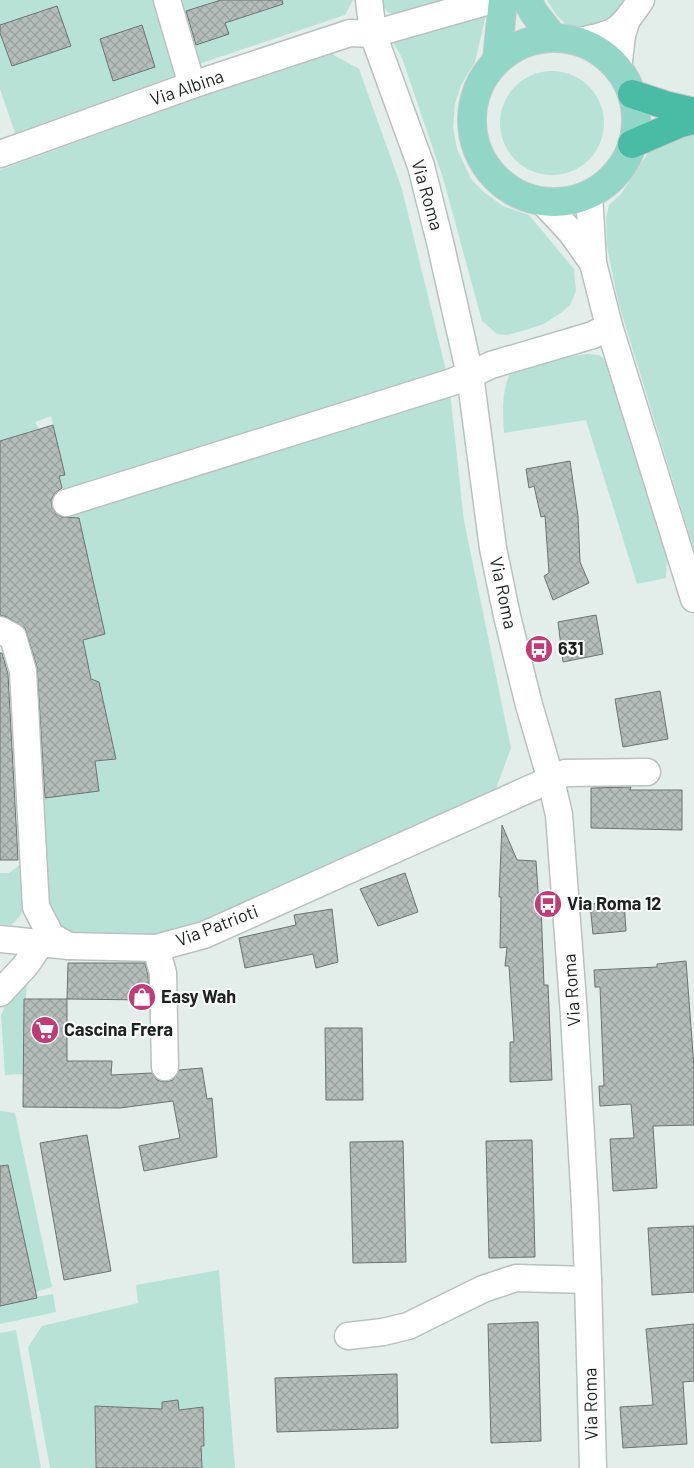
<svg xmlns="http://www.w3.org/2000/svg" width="694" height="1468" viewBox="0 0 694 1468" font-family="Barlow,sans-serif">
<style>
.green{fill:#b9e2d7}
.building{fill:url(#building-cross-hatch);stroke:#6c7472}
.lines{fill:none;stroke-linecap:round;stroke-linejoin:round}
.minor-casing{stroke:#b9c2c0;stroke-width:29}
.major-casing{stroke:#c9cac9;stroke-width:30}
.highway-casing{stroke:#c9cac9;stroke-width:30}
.minor{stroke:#fff;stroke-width:26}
.major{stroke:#92d6c8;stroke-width:28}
.highway{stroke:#4abba4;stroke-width:28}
.labels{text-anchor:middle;stroke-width:4;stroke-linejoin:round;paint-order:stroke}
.street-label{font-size:18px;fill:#1d2120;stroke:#fff}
.poi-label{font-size:18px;font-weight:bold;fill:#1d2120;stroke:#fff;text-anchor:start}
</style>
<defs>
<pattern id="building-cross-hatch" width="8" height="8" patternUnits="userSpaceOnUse" patternTransform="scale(1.25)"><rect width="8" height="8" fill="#b4bdba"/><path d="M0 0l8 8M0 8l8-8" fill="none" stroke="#9aa2a0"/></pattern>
</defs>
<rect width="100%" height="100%" fill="#e3edea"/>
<g class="green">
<polygon points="0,0 155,0 179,74 15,133 0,89"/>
<polygon points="175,0 353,0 345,15 196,65"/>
<polygon points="382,0 453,0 399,14 389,13 384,8"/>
<polygon points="547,0 630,0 607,23 580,28 565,24 555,13"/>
<polygon points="487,10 475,62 461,85 455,104 453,127 457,149 471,179 485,193 503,206 529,215 574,269 576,291 570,305 562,312 544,324 525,330 507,335 497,334 482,321 443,178 402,58 391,39"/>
<polygon points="330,53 359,69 402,189 449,383 464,521 511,748 494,794 306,880 160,937 80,942 48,916 36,799 99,791 95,761 116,759 99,682 91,679 83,640 105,634 79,518 71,519 59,476 65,474 51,416 35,422 39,429 0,441 0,170 287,66"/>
<circle cx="552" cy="123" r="52"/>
<polygon points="694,130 694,550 618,301 607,246 606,218 609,205 621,194 652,147"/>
<path d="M586 354 599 355 607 361 664 530 667 559 666 578 637 584 586 420 504 433C503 411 501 392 511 371L534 363Z"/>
<polygon points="22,863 24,906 20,916 11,925 0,924 0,873 9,873"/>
<polygon points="27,973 26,999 24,999 23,1074 5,1075 1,1015 13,990"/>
<polygon points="0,1111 15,1113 52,1287 36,1292 36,1297 53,1294 56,1312 0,1324"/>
<polygon points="219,1270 235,1468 202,1468 190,1446 204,1445 203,1408 179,1410 171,1401 162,1401 162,1409 95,1406 95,1468 50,1468 28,1347 42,1326 138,1303 136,1285"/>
<polygon points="16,1330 41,1468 0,1468 0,1333"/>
</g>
<g class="building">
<polygon points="221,0 282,0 283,4 225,23 229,34 196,45 186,11"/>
<polygon points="57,6 71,46 12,66 0,33 0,25"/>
<polygon points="142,25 155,67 113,81 100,39"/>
<polygon points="53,425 65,475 59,476 62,488 55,493 51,500 52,507 56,514 62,517 79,518 105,634 83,640 91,679 99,682 116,759 95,761 99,791 45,798 37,667 25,628 7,617 0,615 0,441"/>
<polygon points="570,461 578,516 580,562 589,583 553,600 544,576 549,573 545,516 541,517 534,486 529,488 526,469"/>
<polygon points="596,615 603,654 563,662 558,622"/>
<polygon points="0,653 2,653 8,674 18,860 0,860"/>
<polygon points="660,691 668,739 623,747 615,699"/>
<polygon points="631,787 630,790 682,790 682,830 591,828 591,788"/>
<polygon points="502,825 517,860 536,861 539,905 541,905 544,985 548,985 552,1080 510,1082 510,1042 514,1042 509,966 505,966 507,947 500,948 501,897 499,897"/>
<polygon points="405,873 418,912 378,926 360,889"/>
<polygon points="624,901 626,931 593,934 590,904"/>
<polygon points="332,909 338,962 316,968 313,954 245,968 239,938 296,925 294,915"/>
<polygon points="686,961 694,1067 694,1125 653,1126 657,1188 613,1191 610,1139 634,1138 631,1104 600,1106 599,1086 604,1086 600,987 595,987 594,970 657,967 657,964"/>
<polygon points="68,963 145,963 148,975 149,1000 67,999"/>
<polygon points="24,999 67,999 67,1061 112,1061 111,1075 152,1073 157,1080 165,1082 173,1080 179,1070 202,1068 207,1099 212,1098 217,1157 144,1171 139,1146 180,1138 173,1101 120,1108 23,1107"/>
<polygon points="325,1028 362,1028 363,1100 326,1100"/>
<polygon points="87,1135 111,1271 64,1280 40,1143"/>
<polygon points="532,1140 535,1257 489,1258 486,1141"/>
<polygon points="403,1141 406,1262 353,1263 350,1142"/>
<polygon points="8,1165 37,1298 0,1306 0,1166"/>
<polygon points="694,1226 694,1292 652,1295 648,1228"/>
<polygon points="538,1322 541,1441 491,1443 488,1324"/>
<polygon points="694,1324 694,1381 683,1382 687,1444 623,1448 620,1407 653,1405 646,1329"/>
<polygon points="397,1374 398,1428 277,1432 275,1378"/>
<polygon points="178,1400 179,1410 203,1407 204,1446 201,1446 202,1468 96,1468 95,1406 162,1409 162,1402"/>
</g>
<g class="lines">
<defs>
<g id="minor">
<polyline points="167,0 192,85"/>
<polyline points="369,0 373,34 421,166 440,242 470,375 493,548 507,616 529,705 551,780 559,815 574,1015 585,1206 588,1280 593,1468"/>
<path d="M579 41C617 34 619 32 641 0"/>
<polyline points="618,69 622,35 626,22"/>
<polyline points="0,154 192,85 350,33 373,34 489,1"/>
<polyline points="589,194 593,263 609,326 694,599"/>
<polyline points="543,202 571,232 593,263"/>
<polyline points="66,503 449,383 470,375 491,365 593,335 609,326"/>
<polyline points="0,630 13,637 23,671 36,907 51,936 69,946"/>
<polyline points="0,939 69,946 156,948 204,935 565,773 647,772"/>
<polyline points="156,948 163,973 165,1067"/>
<polyline points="0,993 25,966 41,943"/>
<polyline points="348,1336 383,1332 408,1326 483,1289 516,1278 588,1280"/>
</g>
<g id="major">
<polyline points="527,0 534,13 552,36"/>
<circle cx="554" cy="120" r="82"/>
<polyline points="497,60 503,0"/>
</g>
<g id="highway">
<polyline points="632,94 665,105 694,112"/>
<polyline points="632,144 681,123 694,120"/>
</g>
</defs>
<use href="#minor" class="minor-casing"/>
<use href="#major" class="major-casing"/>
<use href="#highway" class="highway-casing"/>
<use href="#minor" class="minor"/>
<use href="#major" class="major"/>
<use href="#highway" class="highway"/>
</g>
<defs>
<symbol id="bus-disc" viewBox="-11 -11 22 22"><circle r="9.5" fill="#c33a76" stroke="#fff"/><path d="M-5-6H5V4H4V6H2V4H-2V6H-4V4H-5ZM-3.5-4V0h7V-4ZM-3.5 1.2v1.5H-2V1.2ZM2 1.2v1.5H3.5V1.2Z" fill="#fff"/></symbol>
<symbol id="shop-disc" viewBox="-11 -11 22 22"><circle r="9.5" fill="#c33a76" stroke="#fff"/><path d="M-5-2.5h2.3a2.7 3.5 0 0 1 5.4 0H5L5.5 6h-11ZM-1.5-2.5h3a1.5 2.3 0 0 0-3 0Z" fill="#fff"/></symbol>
<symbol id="supermarket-disc" viewBox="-11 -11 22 22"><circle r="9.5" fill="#c33a76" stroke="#fff"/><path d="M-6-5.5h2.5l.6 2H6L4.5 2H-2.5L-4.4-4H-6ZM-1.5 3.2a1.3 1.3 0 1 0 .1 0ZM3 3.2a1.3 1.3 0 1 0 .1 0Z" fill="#fff"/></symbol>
</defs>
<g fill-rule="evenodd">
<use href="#bus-disc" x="523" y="633" width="32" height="32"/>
<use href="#bus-disc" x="532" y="888" width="32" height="32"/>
<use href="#shop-disc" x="126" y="981" width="32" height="32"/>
<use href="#supermarket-disc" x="29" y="1014" width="32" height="32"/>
</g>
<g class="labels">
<g class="street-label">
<text transform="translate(187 88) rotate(-19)" y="6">Via Albina</text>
<text transform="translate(427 195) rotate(74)" y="6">Via Roma</text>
<text transform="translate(503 593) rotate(78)" y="6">Via Roma</text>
<text transform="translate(217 926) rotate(-21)" y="6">Via Patrioti</text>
<text transform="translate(572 990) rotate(-94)" y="6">Via Roma</text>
<text transform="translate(591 1404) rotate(-91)" y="6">Via Roma</text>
</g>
<g class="poi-label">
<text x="558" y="655">631</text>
<text x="567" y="910">Via Roma 12</text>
<text x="161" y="1003">Easy Wah</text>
<text x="64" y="1036">Cascina Frera</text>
</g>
</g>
</svg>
